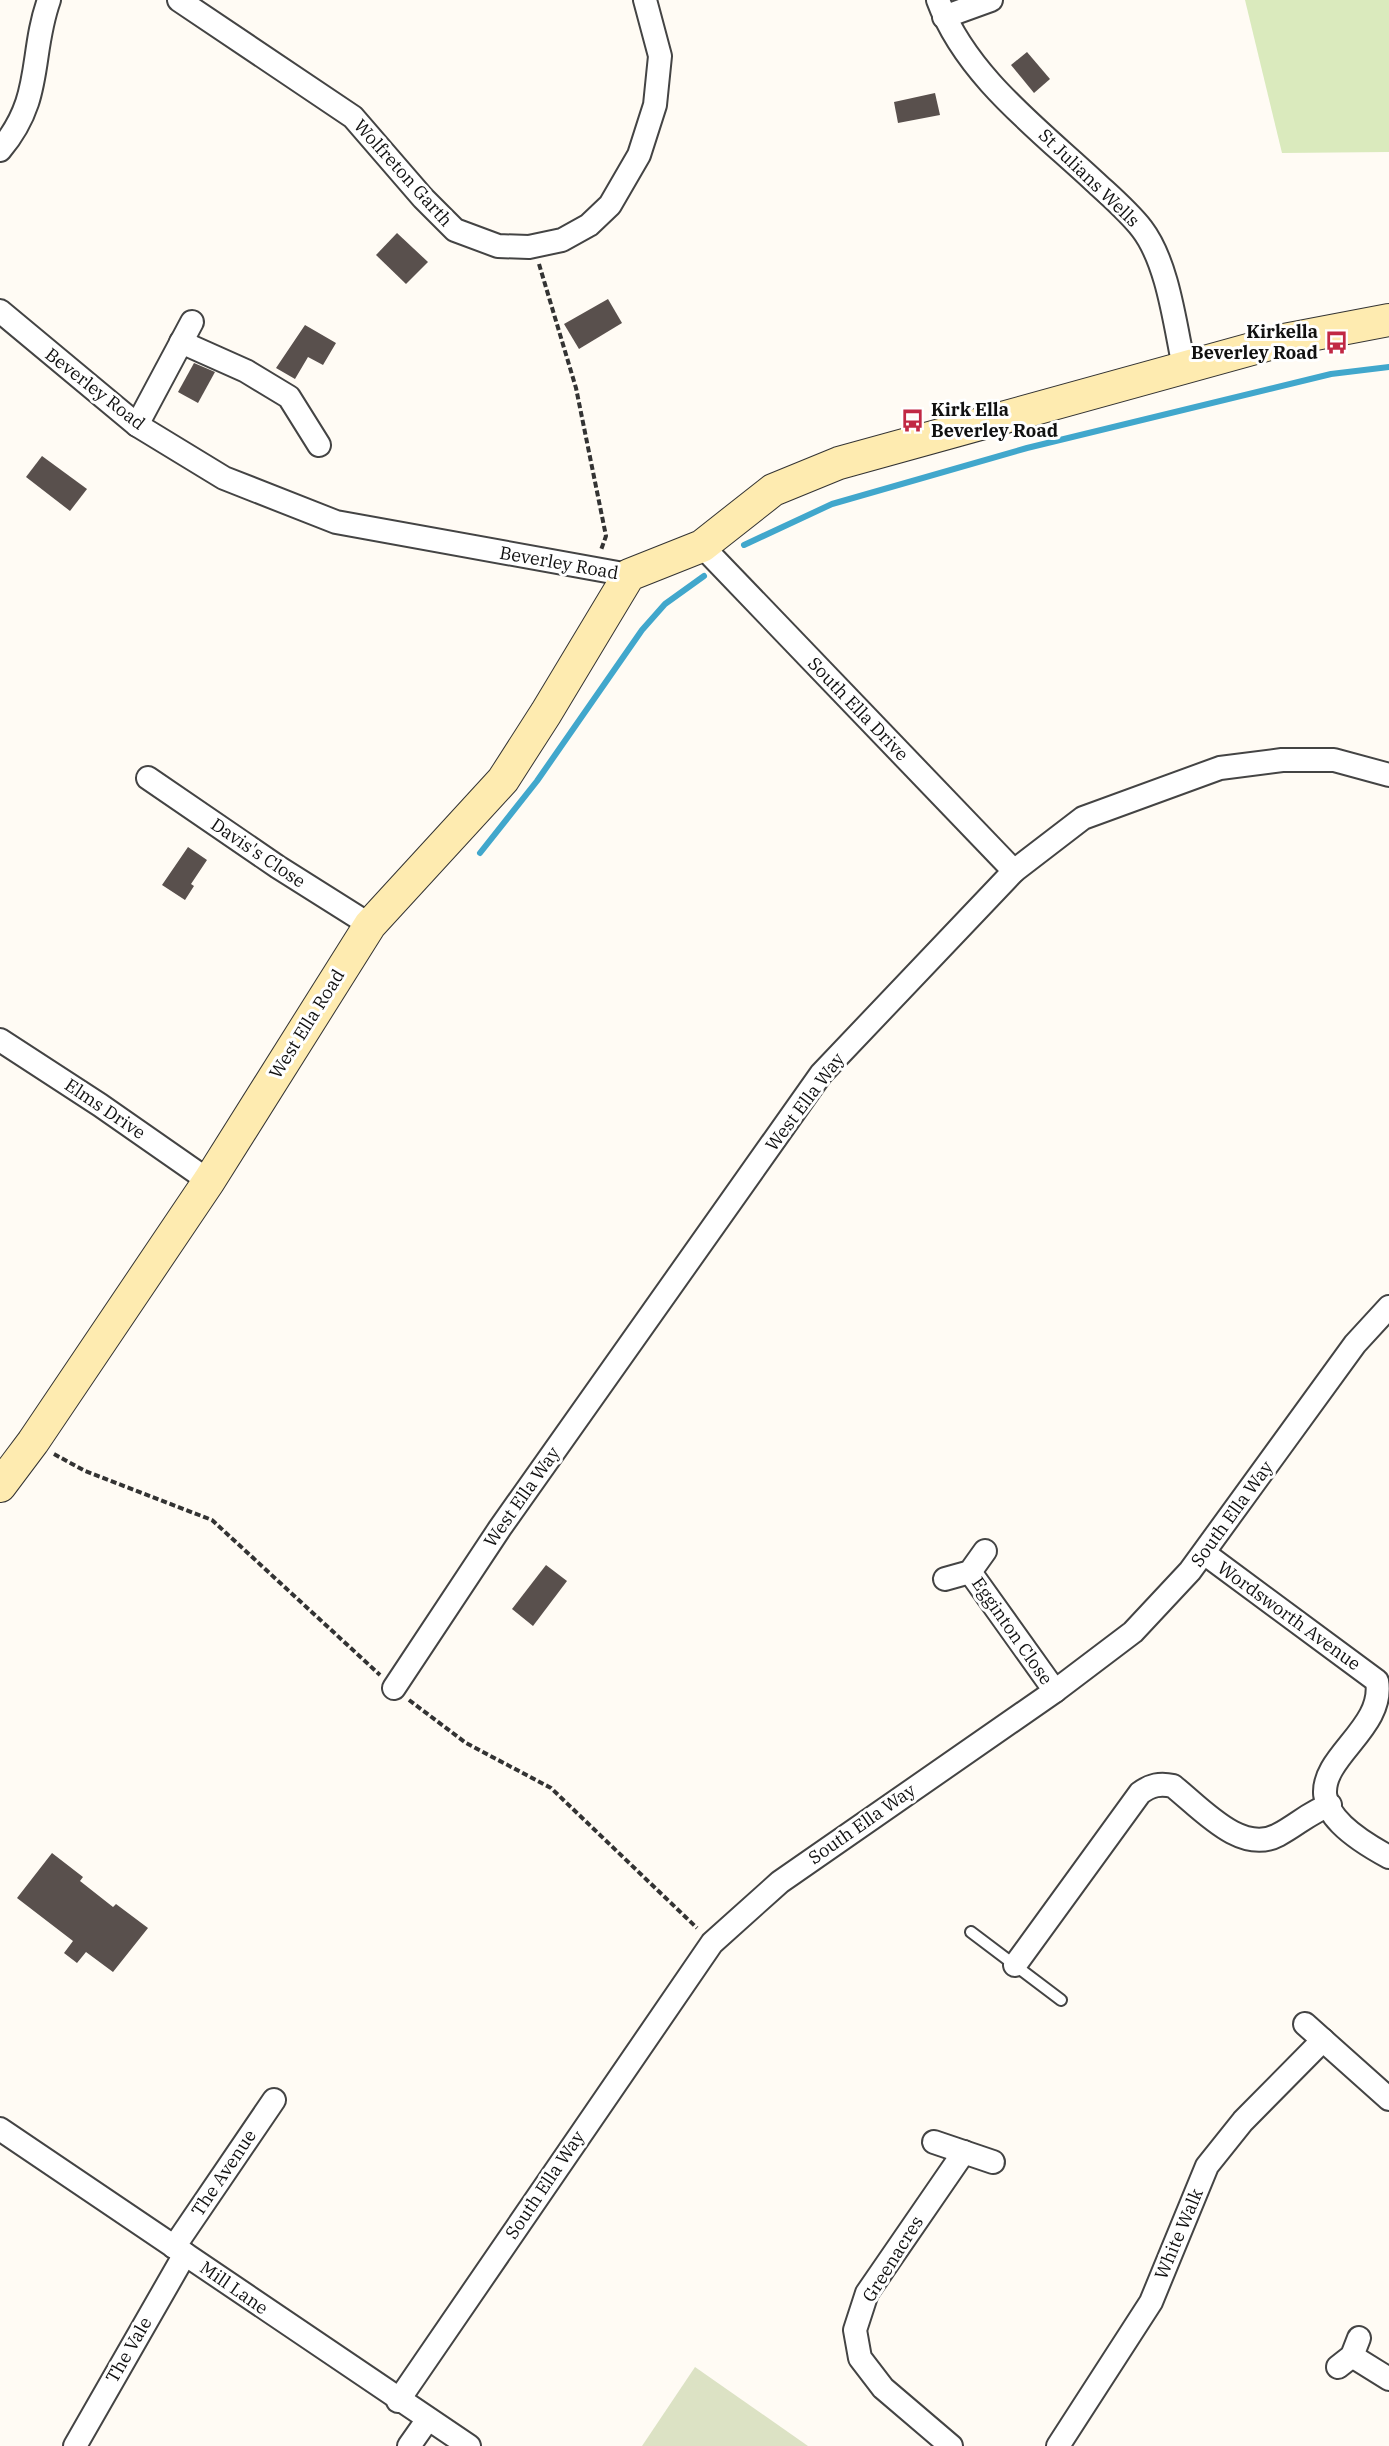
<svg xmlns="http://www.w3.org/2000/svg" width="1389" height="2446" viewBox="0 0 1389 2446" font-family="'IBM Plex Serif',serif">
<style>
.green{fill:#daeabd}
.cemetery{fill:#dce2c4}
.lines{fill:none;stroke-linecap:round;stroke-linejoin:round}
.stream{stroke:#41a7cc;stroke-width:6}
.building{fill:#59504d}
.lane-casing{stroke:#444;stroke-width:14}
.street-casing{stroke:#444;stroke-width:26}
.secondary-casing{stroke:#333;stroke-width:34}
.path{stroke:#333;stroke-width:4;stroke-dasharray:6 3;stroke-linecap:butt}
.lane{stroke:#fff;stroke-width:10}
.street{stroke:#fff;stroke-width:22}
.secondary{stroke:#feebb0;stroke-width:32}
.labels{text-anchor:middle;stroke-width:6;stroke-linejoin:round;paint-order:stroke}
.street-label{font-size:18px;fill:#111;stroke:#fff}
.poi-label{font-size:18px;font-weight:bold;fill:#111;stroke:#fff;text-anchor:end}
</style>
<rect width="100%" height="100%" fill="#fffbf4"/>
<polygon class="green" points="1245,0 1389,0 1389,152 1282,153"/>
<polygon class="cemetery" points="695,2367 808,2446 642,2446"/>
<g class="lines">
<g class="stream">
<polyline points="744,545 832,504 1027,448 1331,374 1389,367"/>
<polyline points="480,853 537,781 642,630 665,604 704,576"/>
</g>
</g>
<g class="building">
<polygon points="1027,52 1050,79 1034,93 1011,65"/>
<polygon points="935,93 940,115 898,123 894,102"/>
<polygon points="397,233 428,262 406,284 376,255"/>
<polygon points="608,299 622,323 579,349 564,324"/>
<polygon points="305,325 336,343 323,365 308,357 295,379 276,368"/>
<polygon points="194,363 215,372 198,403 178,392"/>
<polygon points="42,456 87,489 70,511 26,477"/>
<polygon points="188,847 207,860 191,884 194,886 185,900 162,885"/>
<polygon points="546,1565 567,1581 533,1626 512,1609"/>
<polygon points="52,1853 83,1877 80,1881 113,1907 116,1904 148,1928 113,1972 86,1952 77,1963 64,1953 73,1941 17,1898"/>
</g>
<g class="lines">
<defs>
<polyline id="lane" points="971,1932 1061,2000"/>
<g id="street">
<polyline points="179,0 353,117 423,198 455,230 498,246 529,247 562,240 589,225 610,205 639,155 655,105 660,56 645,0"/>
<path d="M938 0C965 74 1037 128 1094 181 1110 196 1128 211 1142 229 1168 263 1175 325 1184 367"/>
<polyline points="944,17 991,0"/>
<path d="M0 150C44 98 29 56 49 0"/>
<polyline points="0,311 137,425 224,478 336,522 629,575"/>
<polyline points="181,342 246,371 289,397 319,445"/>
<polyline points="137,425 192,322"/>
<polyline points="702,546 1014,871"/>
<polyline points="148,778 278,867 370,925"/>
<polyline points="0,1040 100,1105 209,1181"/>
<path d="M1204 1553 1377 1681C1389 1749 1246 1780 1389 1857"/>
<polyline points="970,1572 1055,1691"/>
<polyline points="945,1579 970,1572 985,1551"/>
<polyline points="394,1688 500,1528 821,1074 1014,871 1083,818 1220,768 1282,760 1334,760 1389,775"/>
<path d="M1015 1965 1140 1793C1151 1785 1160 1783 1173 1786 1201 1808 1241 1855 1278 1835 1297 1825 1310 1812 1330 1805"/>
<polyline points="1305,2024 1389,2099"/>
<polyline points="0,2129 469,2446"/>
<polyline points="934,2142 993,2162"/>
<polyline points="174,2247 274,2100"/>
<polyline points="1352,2356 1389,2379"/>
<polyline points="1338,2367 1352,2356 1359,2338"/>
<polyline points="398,2401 712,1943 780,1882 1055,1691 1133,1632 1190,1571 1355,1344 1389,1307"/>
<polyline points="75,2446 185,2254"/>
<polyline points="409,2446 428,2419"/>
<polyline points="951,2446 883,2388 860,2358 855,2330 867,2293 964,2152"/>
<polyline points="1058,2446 1151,2302 1207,2166 1243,2121 1323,2040"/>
</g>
<polyline id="secondary" points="0,1486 33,1442 209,1181 370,925 503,780 546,713 629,575 702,546 773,490 839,463 1284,340 1389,320"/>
</defs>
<use href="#lane" class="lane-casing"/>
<use href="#street" class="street-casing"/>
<use href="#secondary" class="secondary-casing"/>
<g class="path">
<polyline points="539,264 576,388 606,536 601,550"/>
<polyline points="54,1454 85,1471 212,1520 380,1675"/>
<polyline points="409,1700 466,1743 551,1788 697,1928"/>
</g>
<use href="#lane" class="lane"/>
<use href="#street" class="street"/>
<use href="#secondary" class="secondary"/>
</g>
<defs>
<symbol id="bus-bare" viewBox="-9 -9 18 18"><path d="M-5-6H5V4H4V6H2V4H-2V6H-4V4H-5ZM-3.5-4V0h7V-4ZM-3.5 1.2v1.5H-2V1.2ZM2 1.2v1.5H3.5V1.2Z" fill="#c12844" stroke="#fff" stroke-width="2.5" paint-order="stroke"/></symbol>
</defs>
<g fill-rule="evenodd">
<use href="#bus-bare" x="1320" y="326" width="33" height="33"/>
<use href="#bus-bare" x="896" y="404" width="33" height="33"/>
</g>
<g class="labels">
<g class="street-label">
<text transform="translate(403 173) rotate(48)" y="6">Wolfreton Garth</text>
<text transform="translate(1089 178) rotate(44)" y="6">St Julians Wells</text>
<text transform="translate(95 389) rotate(38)" y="6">Beverley Road</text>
<text transform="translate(559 563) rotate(10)" y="6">Beverley Road</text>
<text transform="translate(858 709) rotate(46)" y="6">South Ella Drive</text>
<text transform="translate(258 853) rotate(34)" y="6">Davis's Close</text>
<text transform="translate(307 1024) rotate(-58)" y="6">West Ella Road</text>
<text transform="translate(805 1102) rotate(-53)" y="6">West Ella Way</text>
<text transform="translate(105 1109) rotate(34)" y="6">Elms Drive</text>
<text transform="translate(522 1497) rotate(-55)" y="6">West Ella Way</text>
<text transform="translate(1232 1514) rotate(-54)" y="6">South Ella Way</text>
<text transform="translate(1289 1616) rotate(36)" y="6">Wordsworth Avenue</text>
<text transform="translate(1012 1631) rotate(55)" y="6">Egginton Close</text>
<text transform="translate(862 1824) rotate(-35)" y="6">South Ella Way</text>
<text transform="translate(224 2173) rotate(-56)" y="6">The Avenue</text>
<text transform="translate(545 2185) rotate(-56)" y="6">South Ella Way</text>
<text transform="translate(1179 2234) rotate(-67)" y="6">White Walk</text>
<text transform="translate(893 2259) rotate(-58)" y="6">Greenacres</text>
<text transform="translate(234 2288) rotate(35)" y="6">Mill Lane</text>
<text transform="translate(129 2350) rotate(-60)" y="6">The Vale</text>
</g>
<g class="poi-label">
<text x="1318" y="338">Kirkella<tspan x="1318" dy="21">Beverley Road</tspan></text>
<text x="931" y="416" text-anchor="start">Kirk Ella<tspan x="931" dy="21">Beverley Road</tspan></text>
</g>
</g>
</svg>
